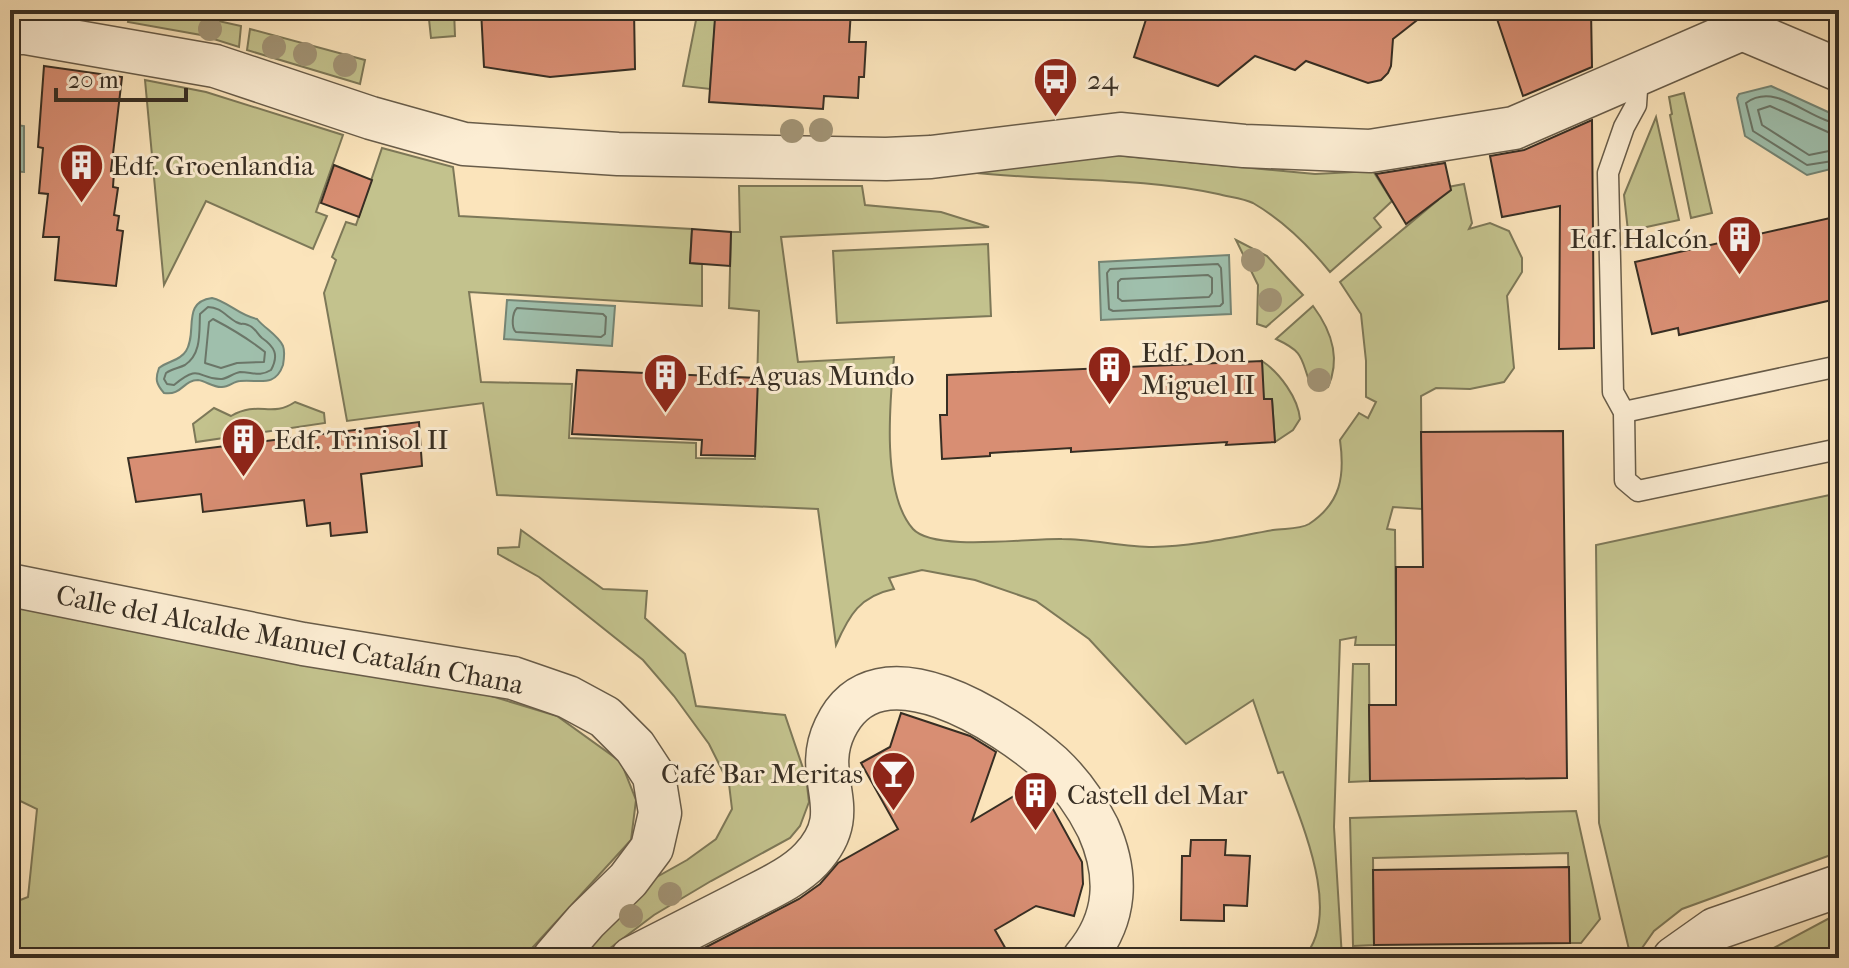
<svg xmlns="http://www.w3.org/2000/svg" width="1849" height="968" viewBox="0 0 1849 968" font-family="'IM FELL French Canon',serif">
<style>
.green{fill:#c3c28d;stroke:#7d7858;stroke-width:2}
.water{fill:#9fbfac;stroke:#758575;stroke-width:2}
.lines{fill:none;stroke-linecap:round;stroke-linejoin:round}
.shore{stroke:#6b7668;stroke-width:2}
.building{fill:#d88e73;stroke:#372e23;stroke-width:2}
.service-casing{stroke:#685c49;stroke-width:23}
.minor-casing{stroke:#685c49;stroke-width:45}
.service{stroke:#fcedd3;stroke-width:20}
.minor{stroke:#fcedd3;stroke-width:42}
.tree{fill:#a29476}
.labels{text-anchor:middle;stroke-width:6;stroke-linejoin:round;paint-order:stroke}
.poi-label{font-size:28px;fill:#372e23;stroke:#fcedd3;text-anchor:start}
.street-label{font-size:28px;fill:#372e23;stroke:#fcedd3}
</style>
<rect width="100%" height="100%" fill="#fbe4bb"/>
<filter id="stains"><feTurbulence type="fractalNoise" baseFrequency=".0025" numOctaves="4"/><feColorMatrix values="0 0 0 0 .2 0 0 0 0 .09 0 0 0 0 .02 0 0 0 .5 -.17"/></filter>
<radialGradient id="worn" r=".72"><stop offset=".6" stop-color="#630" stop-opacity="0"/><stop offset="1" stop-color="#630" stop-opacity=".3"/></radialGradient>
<g class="green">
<polygon points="130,10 169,10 241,26 239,47 201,35 128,22"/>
<polygon points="428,10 454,10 455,36 431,38"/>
<polygon points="698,10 716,10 710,89 683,86"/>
<polygon points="250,29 365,60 360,84 247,50"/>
<polygon points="145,80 206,92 343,135 316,212 327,216 313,249 206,201 164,285"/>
<polygon points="1684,93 1712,213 1691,218 1670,115 1672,114 1669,97"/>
<polygon points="1656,117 1679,220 1628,231 1624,195"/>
<path d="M382 148 453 167 459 216 692 229 690 263 702 264V306L469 292 481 382 572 384 569 438 696 443V458L755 459 759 311 729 308 731 232H740L739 186H862L865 205 941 212 989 227 781 237 798 362 894 357C890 401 881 493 913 529 934 552 1030 538 1062 539 1092 539 1123 547 1153 547 1195 546 1233 537 1273 530 1284 528 1299 530 1309 524 1341 503 1345 476 1340 440L1359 413 1368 418 1376 402 1366 397V361L1361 314 1340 282 1438 200 1437 189 1464 184 1472 223 1469 229 1490 223 1509 231 1522 258V272L1507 296 1514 368 1504 382 1470 389 1436 388 1421 396 1422 509 1393 507 1387 529 1395 530 1396 645H1355L1356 637 1340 640 1334 827 1342 958H1303C1344 914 1300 820 1283 772L1278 773 1253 700 1186 744 1089 639 1036 601 975 580 922 570 889 578 894 589C860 596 849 615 836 645L818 509 497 495 483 403 347 421 324 293 336 260 332 257 346 222 356 225Z"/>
<path d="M1114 155 1315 174 1373 171 1392 201 1374 218 1381 227 1330 272C1308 245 1284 221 1253 203 1243 198 1229 197 1218 194 1136 176 1051 182 969 172Z"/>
<polygon points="1236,240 1267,256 1303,295 1266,327 1257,324 1258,285"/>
<polygon points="988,244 991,316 837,323 833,251"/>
<path d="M1313 306C1331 330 1341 358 1328 387L1319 389 1311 386C1300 358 1306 353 1276 339Z"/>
<path d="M1262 361C1280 373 1298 398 1300 419L1293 430 1275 442 1272 400 1263 399Z"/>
<path d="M295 402 324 413 325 423 196 442 193 424 214 408 231 416C259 400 271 418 295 402Z"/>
<polygon points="1839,493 1839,852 1682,909 1654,931 1635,958 1631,958 1599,823 1596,545"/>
<polygon points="521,530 603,589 647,591 645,618 685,654 696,706 785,715 806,777 809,802 800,826 790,838 711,881 654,915 597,958 572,958 655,878 687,860 716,839 732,809 729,784 709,744 674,696 643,660 539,577 498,554 498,548 519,547"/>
<polygon points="10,602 465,688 557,716 621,762 636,800 631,840 523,958 10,958 10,904 28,897 37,809 10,796"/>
<polygon points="1353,664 1369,664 1370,781 1349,782"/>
<polygon points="1576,811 1600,919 1581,943 1570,943 1568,853 1373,858 1374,945 1353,946 1350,818"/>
<polygon points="1839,913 1839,958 1755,958"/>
</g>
<g class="water">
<polygon points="1771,86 1839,117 1839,167 1807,175 1745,136 1737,98 1739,94"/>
<polygon points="10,124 24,126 24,172 10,171"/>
<polygon points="1229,255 1231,314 1101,320 1099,262"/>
<path d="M212 298C229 302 238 315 257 319 264 328 278 335 283 346 285 351 284 359 283 365 275 388 259 379 240 381 234 381 229 387 222 387 214 388 206 381 198 380 183 380 182 396 164 393 156 384 155 379 159 368 167 361 180 361 186 351 198 332 181 302 212 298Z"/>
<polygon points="507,300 615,306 612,346 504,339"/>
</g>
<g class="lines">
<g class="shore">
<path d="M1839 124C1809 120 1776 81 1746 103L1753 131 1807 165 1839 160"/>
<polyline points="1839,134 1830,133 1770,106 1758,110 1762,125 1809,155 1839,149"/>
<polygon points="1218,264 1221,268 1223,303 1220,306 1113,311 1109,309 1107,273 1110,269"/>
<polygon points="1208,275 1212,278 1212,293 1209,297 1122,301 1118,298 1118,282 1121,279"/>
<path d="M208 307C220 307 226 316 236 322 244 326 240 322 248 325 255 327 257 334 262 338 275 347 279 355 271 370 260 377 252 372 240 372 234 373 228 378 222 379 197 380 202 362 174 385L167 384 164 379 166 373C172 369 179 368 185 365 202 354 199 331 200 314Z"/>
<path d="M517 308 603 314 606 317 605 334 601 337 516 332C511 328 512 313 517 308Z"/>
<path d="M213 319C232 329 249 339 265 352L264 362 237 363 221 368 205 363 209 322Z"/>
</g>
</g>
<g class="building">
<polygon points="481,10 634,10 635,69 550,77 484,67"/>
<polygon points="742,10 851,10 849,42 866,42 864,77 859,77 858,98 824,96 823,109 709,102 715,18 742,20"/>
<polygon points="1149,10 1430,10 1393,39 1391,66 1388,73 1381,80 1368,83 1306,61 1295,70 1255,56 1218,86 1134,57"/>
<polygon points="1494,10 1591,10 1592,67 1523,96"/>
<polygon points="44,66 122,77 111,171 114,172 113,187 118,188 114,215 119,216 117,230 123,231 116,286 55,280 59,237 43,237 48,194 39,193 43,148 38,147"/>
<polygon points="1592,120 1594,348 1559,349 1560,206 1502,217 1490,156 1524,150"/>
<polygon points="1445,163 1451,190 1406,224 1376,174"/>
<polygon points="334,165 372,180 359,217 321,203"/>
<polygon points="1839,216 1839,292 1830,294 1832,300 1679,335 1678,328 1652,334 1635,262"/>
<polygon points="692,229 731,232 730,266 690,263"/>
<polygon points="1262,361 1264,399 1272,399 1275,442 1226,445 1227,442 1071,452 1071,448 990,453 990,456 942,459 940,415 947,415 947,375"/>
<polygon points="577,370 758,378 755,456 701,455 702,440 572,434"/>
<polygon points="419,422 422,466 361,474 367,532 331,536 330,523 307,526 304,500 203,512 201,494 136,502 128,458"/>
<polygon points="1563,431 1567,778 1370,781 1369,705 1396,705 1396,567 1423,567 1421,432"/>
<polygon points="901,713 970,736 996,752 972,821 1036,783 1042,789 1082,862 1083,884 1074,916 1036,906 995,930 1011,958 685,958 799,899 820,884 838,863 898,829 861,763 890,747"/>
<polygon points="1191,840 1226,840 1225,855 1250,856 1247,906 1224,905 1224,921 1181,920 1182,856 1190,856"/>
<polygon points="1569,867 1570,943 1374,945 1373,870"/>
</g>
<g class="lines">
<defs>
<g id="service">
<polyline points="1638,75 1636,105 1624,127 1608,173 1613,392 1624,412 1625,480 1638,491 1839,449"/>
<polyline points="1624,412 1839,366"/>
</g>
<g id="minor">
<polyline points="1742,29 1839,70"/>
<polyline points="10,33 26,33 215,66 371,118 464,144 618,154 886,159 931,157 1120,134 1244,146 1370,151 1514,128 1742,29 1751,10"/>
<polyline points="10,585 303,644 513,678 568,697 605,717 635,747 654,776 660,813 652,848 628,880 586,921 554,958"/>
<path d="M632 958C668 940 704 921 740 903 764 890 792 879 811 859 857 810 810 780 835 728 877 638 1005 723 1052 765 1070 782 1087 806 1098 828 1119 875 1117 919 1084 958"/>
<polyline points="1674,958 1715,929 1839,886"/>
</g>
</defs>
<use href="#service" class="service-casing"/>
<use href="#minor" class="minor-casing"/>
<use href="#service" class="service"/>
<use href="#minor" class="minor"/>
</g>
<g class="tree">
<circle cx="210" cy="29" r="12"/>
<circle cx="274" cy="47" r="12"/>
<circle cx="305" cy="54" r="12"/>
<circle cx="345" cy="65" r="12"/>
<circle cx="821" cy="130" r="12"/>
<circle cx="792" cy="131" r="12"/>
<circle cx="1253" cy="260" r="12"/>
<circle cx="1270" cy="300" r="12"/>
<circle cx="1319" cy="380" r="12"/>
<circle cx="670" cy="894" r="12"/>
<circle cx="631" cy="916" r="12"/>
</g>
<defs>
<symbol id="bus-pin" viewBox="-11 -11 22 30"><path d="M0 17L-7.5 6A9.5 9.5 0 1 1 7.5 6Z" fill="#8f2418" stroke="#fcedd3"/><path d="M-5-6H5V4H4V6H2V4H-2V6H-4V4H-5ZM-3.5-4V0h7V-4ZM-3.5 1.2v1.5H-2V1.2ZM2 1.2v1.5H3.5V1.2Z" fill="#fff"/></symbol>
<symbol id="building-pin" viewBox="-11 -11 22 30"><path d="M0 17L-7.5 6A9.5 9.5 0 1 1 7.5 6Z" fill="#8f2418" stroke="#fcedd3"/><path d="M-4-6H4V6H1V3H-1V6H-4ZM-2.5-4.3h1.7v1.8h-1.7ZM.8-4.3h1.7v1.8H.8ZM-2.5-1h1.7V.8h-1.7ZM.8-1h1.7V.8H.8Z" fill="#fff"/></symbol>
<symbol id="bar-pin" viewBox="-11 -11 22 30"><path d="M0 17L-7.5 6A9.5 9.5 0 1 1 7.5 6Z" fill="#8f2418" stroke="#fcedd3"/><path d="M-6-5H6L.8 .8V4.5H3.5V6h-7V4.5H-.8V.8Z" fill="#fff"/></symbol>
</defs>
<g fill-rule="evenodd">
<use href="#bus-pin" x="1030" y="54" width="51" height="69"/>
<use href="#building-pin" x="56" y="140" width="51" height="69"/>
<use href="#building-pin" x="1714" y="212" width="51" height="69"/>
<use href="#building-pin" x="1084" y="342" width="51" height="69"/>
<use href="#building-pin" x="640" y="350" width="51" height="69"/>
<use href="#building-pin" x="218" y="414" width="51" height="69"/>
<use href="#bar-pin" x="868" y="748" width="51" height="69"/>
<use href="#building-pin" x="1010" y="768" width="51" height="69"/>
</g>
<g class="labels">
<g class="poi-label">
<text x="1087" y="89">24</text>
<text x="112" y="175">Edf. Groenlandia</text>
<text x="1708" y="248" text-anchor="end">Edf. Halcón</text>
<text x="1141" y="362">Edf. Don<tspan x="1141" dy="32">Miguel II</tspan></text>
<text x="696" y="385">Edf. Aguas Mundo</text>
<text x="274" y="449">Edf. Trinisol II</text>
<text x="863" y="783" text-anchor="end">Café Bar Meritas</text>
<text x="1067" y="804">Castell del Mar</text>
</g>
<g class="street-label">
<text transform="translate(290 639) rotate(11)" y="10">Calle del Alcalde Manuel Catalán Chana</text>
</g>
</g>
<rect width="1849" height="968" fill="none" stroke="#fbe4bb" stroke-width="40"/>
<rect x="12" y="12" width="1825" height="944" fill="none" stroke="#372e23" stroke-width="4"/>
<rect x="20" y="20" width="1809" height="928" fill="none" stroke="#372e23" stroke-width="2"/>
<path d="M56 88v12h130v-12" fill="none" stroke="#372e23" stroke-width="4"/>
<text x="68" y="88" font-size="24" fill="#372e23" stroke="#fcedd3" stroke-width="6" paint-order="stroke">20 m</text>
<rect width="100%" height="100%" filter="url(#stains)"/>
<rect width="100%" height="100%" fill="url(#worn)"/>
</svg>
